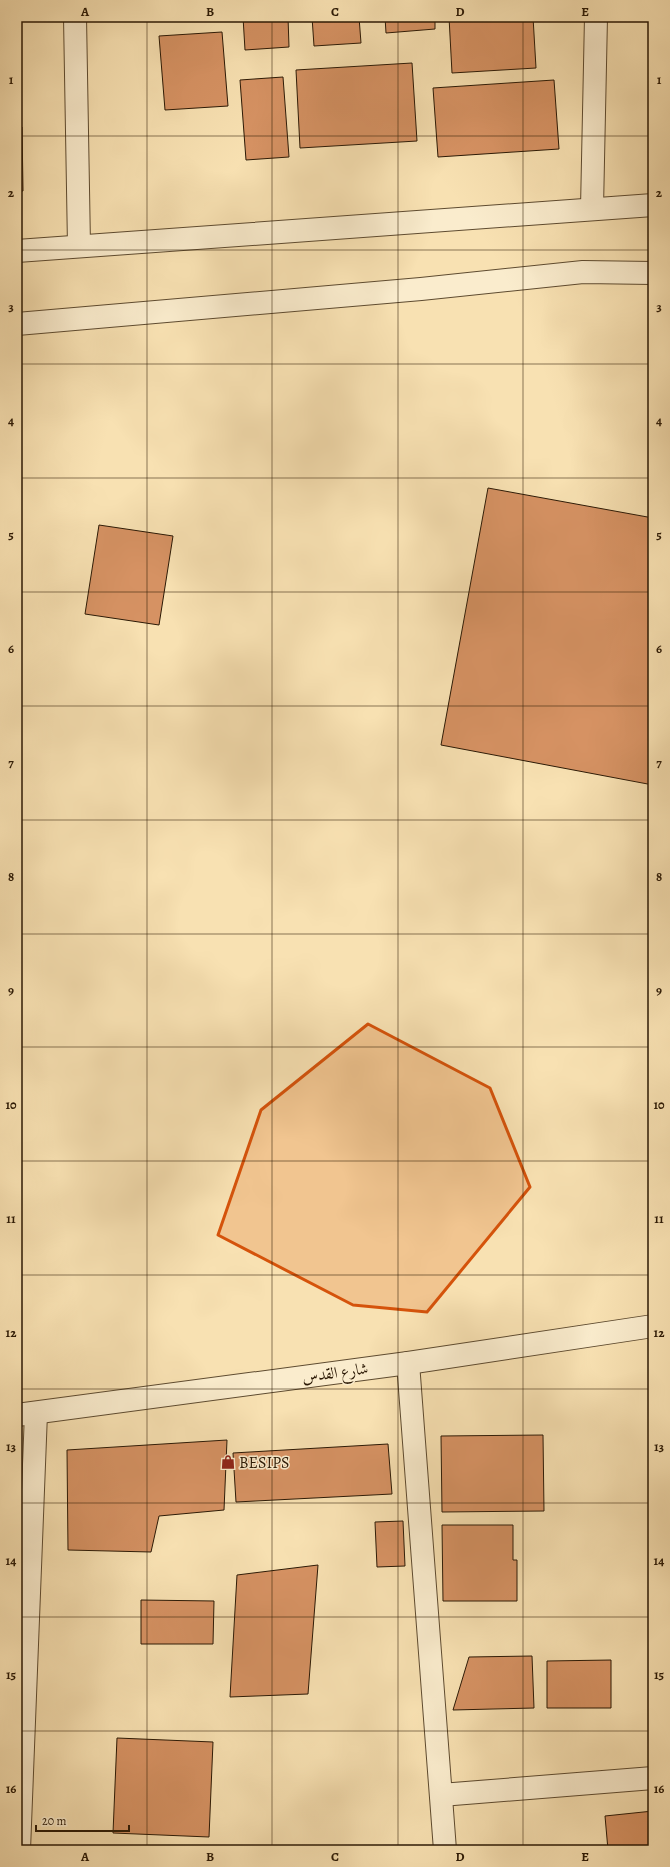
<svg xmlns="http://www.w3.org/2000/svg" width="670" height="1867" viewBox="0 0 670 1867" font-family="Alegreya,Amiri,serif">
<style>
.building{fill:#d69263;stroke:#2b1905}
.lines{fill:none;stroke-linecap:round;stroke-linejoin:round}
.minor-casing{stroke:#5e4b30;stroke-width:24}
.minor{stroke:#faeccd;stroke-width:22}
.marked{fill:#d5530b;fill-opacity:0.2;stroke:#d5530b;stroke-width:3;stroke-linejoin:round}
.grid{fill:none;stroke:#2b1905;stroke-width:1;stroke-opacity:0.55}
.labels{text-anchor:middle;stroke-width:3;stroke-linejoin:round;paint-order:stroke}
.street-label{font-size:16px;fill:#2b1905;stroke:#faeccd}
.poi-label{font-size:16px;fill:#2b1905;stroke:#faeccd;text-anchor:start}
.neatline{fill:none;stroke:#2b1905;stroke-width:1.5}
.grid-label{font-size:13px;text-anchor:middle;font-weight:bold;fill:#2b1905}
</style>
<rect width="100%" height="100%" fill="#f8e1b2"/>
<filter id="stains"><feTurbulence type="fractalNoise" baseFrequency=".005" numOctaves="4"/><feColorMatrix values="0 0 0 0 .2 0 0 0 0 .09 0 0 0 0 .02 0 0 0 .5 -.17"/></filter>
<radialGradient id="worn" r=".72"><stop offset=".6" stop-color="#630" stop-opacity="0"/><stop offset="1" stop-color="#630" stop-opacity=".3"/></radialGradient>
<g class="building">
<polygon points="106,17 154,17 154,18 107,21"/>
<polygon points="243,17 288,17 289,47 245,50"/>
<polygon points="312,17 359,17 361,43 314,46"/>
<polygon points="385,17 435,17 435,29 386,33"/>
<polygon points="449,17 533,17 536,68 452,73"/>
<polygon points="222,32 228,106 165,110 159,36"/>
<polygon points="412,63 417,141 300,148 296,70"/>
<polygon points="283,77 289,157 246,160 240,80"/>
<polygon points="554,80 559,149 438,157 433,88"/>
<polygon points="17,126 22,127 23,191 17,191"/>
<polygon points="488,488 653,518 653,785 441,745"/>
<polygon points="99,525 173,536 159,625 85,614"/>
<polygon points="543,1435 544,1511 442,1512 441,1436"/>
<polygon points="227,1440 224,1510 159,1516 151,1552 68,1550 67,1450"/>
<polygon points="388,1444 392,1494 236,1502 233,1453"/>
<polygon points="403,1521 405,1566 377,1567 375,1522"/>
<polygon points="442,1525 513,1525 513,1560 517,1560 517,1601 443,1601"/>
<polygon points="318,1565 308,1694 230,1697 237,1575"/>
<polygon points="141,1600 214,1601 213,1644 141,1644"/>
<polygon points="532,1656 534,1708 453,1710 469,1657"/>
<polygon points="611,1660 611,1708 547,1708 547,1661"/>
<polygon points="117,1738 213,1742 209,1837 113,1833"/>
<polygon points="653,1811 653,1850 608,1850 605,1816"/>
<polygon points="305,1846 360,1847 360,1850 305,1850"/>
</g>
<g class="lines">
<defs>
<g id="minor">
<polyline points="75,17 79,246"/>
<polyline points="592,208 596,17"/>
<polyline points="17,251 653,205"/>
<polyline points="17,324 421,289 583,272 653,273"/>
<polyline points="408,1363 445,1850"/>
<polyline points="17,1415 408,1363 653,1326"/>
<polyline points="441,1795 653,1778"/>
<polyline points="19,1850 36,1413"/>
</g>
</defs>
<use href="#minor" class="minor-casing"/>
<use href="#minor" class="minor"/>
</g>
<path class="marked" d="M368 1024 490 1088 530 1187 427 1312 353 1305 218 1235 261 1110Z"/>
<path class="grid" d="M147 17V1850M272 17V1850M398 17V1850M523 17V1850M17 136H653M17 250H653M17 364H653M17 478H653M17 592H653M17 706H653M17 820H653M17 934H653M17 1047H653M17 1161H653M17 1275H653M17 1389H653M17 1503H653M17 1617H653M17 1731H653"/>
<defs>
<symbol id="shop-bare" viewBox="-9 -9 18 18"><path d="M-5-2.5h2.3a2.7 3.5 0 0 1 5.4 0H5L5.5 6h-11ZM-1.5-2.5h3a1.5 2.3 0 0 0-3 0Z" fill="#8f2418" stroke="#faeccd" stroke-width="2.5" paint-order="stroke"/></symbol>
</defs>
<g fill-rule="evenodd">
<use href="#shop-bare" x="218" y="1452" width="20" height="20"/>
</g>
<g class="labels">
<g class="street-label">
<text transform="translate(335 1372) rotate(-8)" y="6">شارع القدس</text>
</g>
<g class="poi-label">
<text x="239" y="1468">BESIPS</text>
</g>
</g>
<rect width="670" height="1867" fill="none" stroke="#f8e1b2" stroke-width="44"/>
<path d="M36 1825v6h93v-6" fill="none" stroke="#2b1905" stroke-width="2"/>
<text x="42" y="1825" font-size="12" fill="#2b1905" stroke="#faeccd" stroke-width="3" paint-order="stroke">20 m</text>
<rect x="22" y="22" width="626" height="1823" class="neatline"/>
<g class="grid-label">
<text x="85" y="16">A</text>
<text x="210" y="16">B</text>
<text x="335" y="16">C</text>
<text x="460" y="16">D</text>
<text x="585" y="16">E</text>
<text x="11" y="84">1</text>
<text x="659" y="84">1</text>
<text x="11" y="197">2</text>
<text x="659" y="197">2</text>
<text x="11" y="311">3</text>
<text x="659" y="311">3</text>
<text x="11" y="425">4</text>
<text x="659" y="425">4</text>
<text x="11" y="539">5</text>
<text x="659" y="539">5</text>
<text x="11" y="653">6</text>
<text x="659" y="653">6</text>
<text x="11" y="767">7</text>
<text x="659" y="767">7</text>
<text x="11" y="881">8</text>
<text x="659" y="881">8</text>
<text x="11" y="995">9</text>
<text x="659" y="995">9</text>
<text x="11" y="1109">10</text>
<text x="659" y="1109">10</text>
<text x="11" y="1223">11</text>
<text x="659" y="1223">11</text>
<text x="11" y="1337">12</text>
<text x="659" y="1337">12</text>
<text x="11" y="1451">13</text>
<text x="659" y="1451">13</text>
<text x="11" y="1565">14</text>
<text x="659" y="1565">14</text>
<text x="11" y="1679">15</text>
<text x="659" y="1679">15</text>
<text x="11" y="1793">16</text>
<text x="659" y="1793">16</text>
<text x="85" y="1861">A</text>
<text x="210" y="1861">B</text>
<text x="335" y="1861">C</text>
<text x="460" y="1861">D</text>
<text x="585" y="1861">E</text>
</g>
<rect width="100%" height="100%" filter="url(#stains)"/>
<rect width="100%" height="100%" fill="url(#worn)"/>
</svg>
